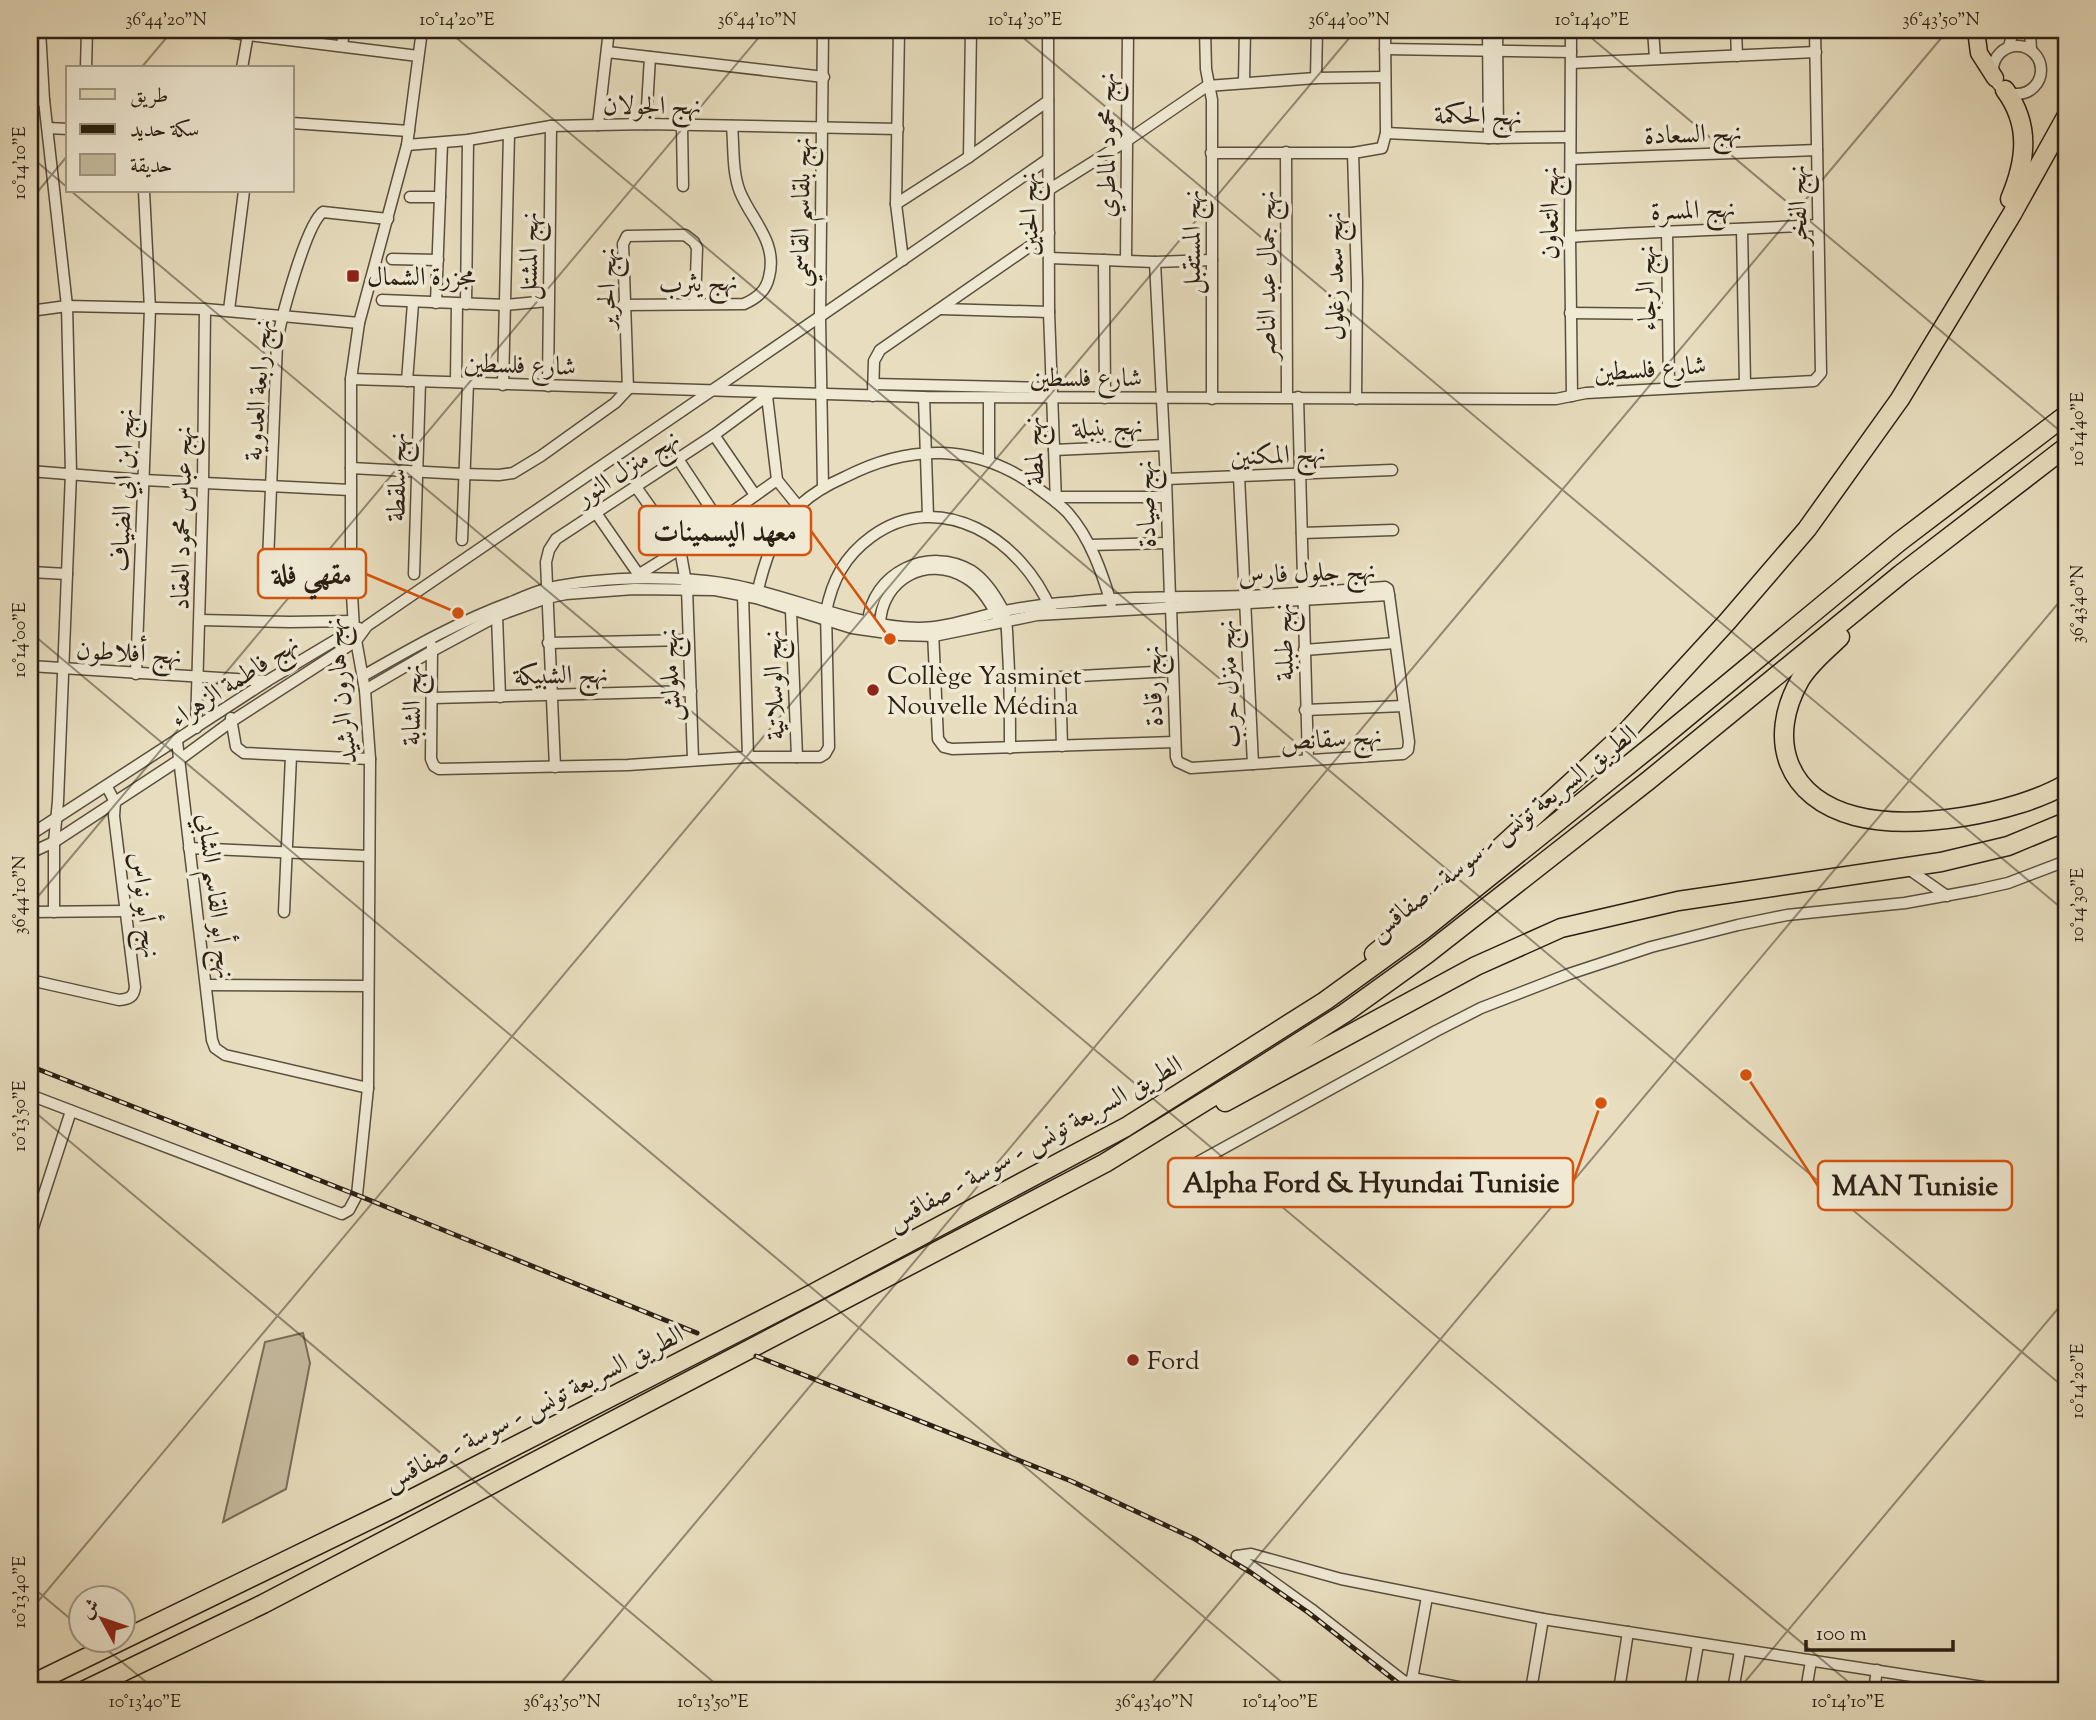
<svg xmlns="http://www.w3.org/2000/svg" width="2096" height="1720" viewBox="0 0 2096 1720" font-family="'Sorts Mill Goudy',Amiri,serif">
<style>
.green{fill:#c8bea2;stroke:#7a6e5a;stroke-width:2}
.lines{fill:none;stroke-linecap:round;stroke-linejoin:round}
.street-casing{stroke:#5a4f3e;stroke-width:13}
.primary-casing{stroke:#2b1f13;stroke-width:19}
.highway-casing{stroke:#2b1f13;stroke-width:21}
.street{stroke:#f0ead5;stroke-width:10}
.primary{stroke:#e8debf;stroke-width:16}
.highway{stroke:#e8debf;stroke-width:18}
.rail-casing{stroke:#2b1f13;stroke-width:5}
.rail{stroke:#f0ead5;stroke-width:2.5;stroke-dasharray:8;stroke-linecap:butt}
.ticks{fill:none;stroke:#2b1f13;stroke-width:2;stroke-opacity:0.45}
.poi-dot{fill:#8f2418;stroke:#f0ead5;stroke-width:2.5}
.labels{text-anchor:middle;stroke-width:7;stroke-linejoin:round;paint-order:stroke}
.street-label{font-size:26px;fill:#2b1f13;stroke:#f0ead5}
.poi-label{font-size:26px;fill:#2b1f13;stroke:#f0ead5;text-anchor:start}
.leader{fill:none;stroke:#d5530d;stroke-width:2.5}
.callout-dot{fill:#d5530d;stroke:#f0ead5;stroke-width:2.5}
.callout{fill:#f0ead5;stroke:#d5530d;stroke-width:2.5}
.callout-label{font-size:28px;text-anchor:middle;font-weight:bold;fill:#2b1f13}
.neatline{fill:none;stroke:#2b1f13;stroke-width:2.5}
.ticks-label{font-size:18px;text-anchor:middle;fill:#2b1f13}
</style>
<rect width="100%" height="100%" fill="#e8debf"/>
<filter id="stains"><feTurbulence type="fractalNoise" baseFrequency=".00286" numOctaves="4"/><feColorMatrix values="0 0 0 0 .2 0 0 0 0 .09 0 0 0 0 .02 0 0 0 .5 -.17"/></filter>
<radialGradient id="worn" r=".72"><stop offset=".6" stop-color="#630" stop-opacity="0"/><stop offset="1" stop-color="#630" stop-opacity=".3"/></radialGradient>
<polygon class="green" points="303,1333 310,1363 286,1489 223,1522 265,1342"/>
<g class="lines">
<defs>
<g id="street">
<polyline points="40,30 44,100 67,306 71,473 58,801 54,842 54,912"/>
<polyline points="209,30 418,56"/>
<polyline points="899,30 896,204 903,260"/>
<polyline points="1048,30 1049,312 1056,502"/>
<polyline points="1205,30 1206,69 1212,100 1212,399"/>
<polyline points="1488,30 1489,138"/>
<polyline points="1497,30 1498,138"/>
<polyline points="1571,30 1570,237 1572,396"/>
<polyline points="1653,30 1655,58"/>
<polyline points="1736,30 1737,56"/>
<polyline points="2030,30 2031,50"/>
<polyline points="342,46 344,30"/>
<circle cx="2017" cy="70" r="24"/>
<polyline points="2009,47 2013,30"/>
<polyline points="1385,49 1571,52"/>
<polyline points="607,52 824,77"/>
<polyline points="1572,63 1816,52"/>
<polyline points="86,68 87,30"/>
<polyline points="242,68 248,34"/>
<polyline points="1316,78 1317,30"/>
<polyline points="1244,82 1245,30"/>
<polyline points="30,102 44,100"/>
<polyline points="292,123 409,131"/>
<polyline points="646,124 650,57"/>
<polyline points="598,125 609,30"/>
<polyline points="682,126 683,186"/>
<polyline points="48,128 68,129"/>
<polyline points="1386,133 1489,138 1570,137"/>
<polyline points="407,145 468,140 551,126 646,124 898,129"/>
<polyline points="1286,152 1287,397"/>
<polyline points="1211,153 1353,153 1382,148 1386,133 1385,30"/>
<polyline points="1353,153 1357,282 1356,399"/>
<polyline points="969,157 971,30"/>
<polyline points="1571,159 1817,150"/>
<polyline points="1050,189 1128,140 1207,86 1316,78 1385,77"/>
<polyline points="410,197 440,197"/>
<polyline points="896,204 969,157 1048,101"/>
<polyline points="1742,229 1745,384"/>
<polyline points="1667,230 1669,388"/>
<path d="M1570 237C1652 231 1735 230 1818 225"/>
<polyline points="1050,258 1155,262 1212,260"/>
<polyline points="392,259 438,260"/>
<polyline points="1104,260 1105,398"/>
<polyline points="1126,260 1128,30"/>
<polyline points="382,300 506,305 548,301"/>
<polyline points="436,303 442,143"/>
<polyline points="466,304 468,140"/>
<path d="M623 305 744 304C757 298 766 291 769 277 778 242 752 221 740 192 732 172 734 147 732 126"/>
<polyline points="941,309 1049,312"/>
<polyline points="229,310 244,191"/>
<polyline points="30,311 67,306 205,309 359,323"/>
<polyline points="1570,313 1667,314"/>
<polyline points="351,379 924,397 1556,399 1586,393 1814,381 1821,373 1815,30"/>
<polyline points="407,381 413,303"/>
<polyline points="456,382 457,304"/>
<polyline points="873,384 1051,388"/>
<polyline points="503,385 509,134"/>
<polyline points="548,386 551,126"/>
<polyline points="767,396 777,480 798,506"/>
<polyline points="873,396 874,361 880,350 1049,233"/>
<polyline points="924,397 928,516"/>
<polyline points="1298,397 1308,760"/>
<polyline points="989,398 989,461"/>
<polyline points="714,435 755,495"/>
<polyline points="1054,450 1164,445"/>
<polyline points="678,459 719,521"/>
<polyline points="351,468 463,474 499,475 513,473 541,456 601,413 615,403 628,389 623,244 627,236 685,235 694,242 697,248 695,304"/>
<polyline points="30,471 143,480 350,490"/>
<polyline points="1239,476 1253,764"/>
<polyline points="1166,479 1392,470"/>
<polyline points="636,487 680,549 687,588 693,759"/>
<polyline points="823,488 820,318 823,30"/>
<polyline points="1056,497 1166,497"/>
<polyline points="596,513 641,578"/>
<polyline points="1302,533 1393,530"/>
<polyline points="462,540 468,383"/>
<polyline points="1090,545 1168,543"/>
<path d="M268 561 277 344C280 321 306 224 323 212L388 219"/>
<polyline points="30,572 67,574"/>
<polyline points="414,574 420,382"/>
<polyline points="638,575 680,549 777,480"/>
<path d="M757 594C764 563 775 527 800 505 813 493 829 484 845 477 909 444 975 443 1035 486 1046 495 1058 502 1068 513 1090 538 1102 572 1111 603"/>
<polyline points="743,595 748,757"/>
<polyline points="791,611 797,757"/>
<polyline points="497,616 500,697"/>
<polyline points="200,620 290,622 353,621"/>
<path d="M868 623C871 573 929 545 972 571 985 580 995 595 1002 608 1008 622 1007 636 1008 651 1010 683 1010 715 1010 748"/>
<path d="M880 625C881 579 927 554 966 578 980 586 990 602 997 616"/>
<polyline points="933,632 938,739 944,747 952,749 1175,742"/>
<polyline points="548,643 688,640"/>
<path d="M432 646 431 759 434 766 439 769 628 765 748 757H820L825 754 829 747 826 612C832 580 845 556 871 537 941 486 1022 540 1051 610"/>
<polyline points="1304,650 1395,643"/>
<polyline points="30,666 267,681"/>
<polyline points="136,674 150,309 144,191"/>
<path d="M363 676C412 648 461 620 514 601 525 596 537 591 549 588 603 576 684 575 738 586 800 599 853 626 918 628 944 628 970 619 995 613 1021 607 1047 604 1074 602 1130 596 1186 598 1243 596 1290 594 1338 591 1385 587L1388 589 1389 595 1409 742 1408 750 1403 754 1191 768 1178 762 1176 757 1171 607 1170 597 1166 479 1155 262"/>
<polyline points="1060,679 1062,746"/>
<polyline points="1009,680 1172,671"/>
<polyline points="365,690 432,651 497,616 547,598 566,594 634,589 715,590 756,598 852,628 901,635 934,636 1037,615 1389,595"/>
<polyline points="433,698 691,691"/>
<polyline points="1305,710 1404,706"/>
<polyline points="231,718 236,747 244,753 370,759"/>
<polyline points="196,728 203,483 205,309"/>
<polyline points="177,741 212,1040 215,1048 225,1055 368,1088"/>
<polyline points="555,767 546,562 549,550 556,539 714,435 771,393"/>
<polyline points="30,835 267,681 354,629 359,628"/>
<polyline points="189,848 369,856"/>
<path d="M30 853 54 842 179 760 232 721 356 641 367 626C594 470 822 317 1048 159"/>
<polyline points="1907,868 1947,896"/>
<polyline points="30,912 126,911"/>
<polyline points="284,912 291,756"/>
<path d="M30 980 119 1000C129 999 134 997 135 987L114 816 115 802 107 787"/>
<polyline points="207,985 367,986"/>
<polyline points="30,1095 342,1214 349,1210 357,1195 368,1088 370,759 365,690 354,629 351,577 351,379 359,323 407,145 422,30"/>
<polyline points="1191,1166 1436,1031 1481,1008 1569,974 1651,947 1738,925 1787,915 1905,903 1977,890 2008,883 2066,861"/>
<polyline points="30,1237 71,1111"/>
<polyline points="1237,1556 1251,1554 1341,1579 1543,1619 1983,1687"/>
<polyline points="1237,1556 1311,1609 1415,1690"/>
<polyline points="1412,1679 1427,1597"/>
<polyline points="1409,1681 1417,1679 1473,1690"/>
<polyline points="1531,1690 1543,1619"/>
<polyline points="1619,1690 1628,1632"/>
<polyline points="1690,1690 1698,1644"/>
<polyline points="1733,1690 1740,1651"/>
<polyline points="1806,1690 1811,1661"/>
<polyline points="1874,1690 1877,1670"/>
</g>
<polyline id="primary" points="1976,30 1979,53 1995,78"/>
<g id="highway">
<path d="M2005 90C2031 125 2026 161 2010 199"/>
<path d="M1840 637C1827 650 1810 663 1800 680 1766 740 1787 798 1855 816 1912 831 2015 814 2066 784"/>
<polyline points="1374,954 1493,854 1626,732 1727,622 1807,529 1900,399 2012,214 2066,117"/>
<polyline points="1225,1102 1476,966 1561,928 1678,901 1941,862 2008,846 2066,822"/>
<polyline points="30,1685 394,1508 812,1294 1126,1127 1325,1001 1423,930 1657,742 1899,542 2066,415"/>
<polyline points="85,1690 263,1604 1105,1163 1246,1076 1345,1013 1427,954 1649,780 1901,574 2066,447"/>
</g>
</defs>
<use href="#street" class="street-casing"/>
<use href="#primary" class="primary-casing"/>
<use href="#highway" class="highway-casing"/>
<use href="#street" class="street"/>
<use href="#primary" class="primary"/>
<use href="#highway" class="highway"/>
<defs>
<g id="rail">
<polyline points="30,1066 357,1195 697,1333"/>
<polyline points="756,1356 1071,1481 1195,1539 1250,1572 1309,1613 1407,1690"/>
</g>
</defs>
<use href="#rail" class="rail-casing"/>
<use href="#rail" class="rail"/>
</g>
<path class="ticks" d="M447 30 2066 1389M1014 30 2066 912M1582 30 2066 436M141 68 173 30M30 156 68 188M71 191 1858 1690M30 201 68 155M30 632 1291 1690M30 906 765 30M30 1108 723 1690M30 1585 80 1627M30 1611 1356 30M95 1640 156 1690M555 1690 1948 30M1146 1690 2066 594M1738 1690 2066 1299"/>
<g class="poi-dot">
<rect x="346" y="269" width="14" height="14" rx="3.5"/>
<circle cx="873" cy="690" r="7"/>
<circle cx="1133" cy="1360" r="7"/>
</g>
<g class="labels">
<g class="street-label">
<text x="652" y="114">نهج الجولان</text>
<text transform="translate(1478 115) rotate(1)" y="9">نهج الحكمة</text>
<text transform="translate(1693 133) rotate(-2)" y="9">نهج السعادة</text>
<text transform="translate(1106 145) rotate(-90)" y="9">نهج محمود الماطري</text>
<text transform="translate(1797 205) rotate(-91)" y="9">نهج الفخر</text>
<text transform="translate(1693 209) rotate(-2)" y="9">نهج المسرة</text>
<text transform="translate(800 212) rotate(-89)" y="9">نهج بلقاسم القاسمي</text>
<text transform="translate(1549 213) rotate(-90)" y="9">نهج التعاون</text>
<text transform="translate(1028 214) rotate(-91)" y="9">نهج الحنين</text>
<text transform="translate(1191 242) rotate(-90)" y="9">نهج المستقبل</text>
<text transform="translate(528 256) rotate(-89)" y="9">نهج المشتل</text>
<text transform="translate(1266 275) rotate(-90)" y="9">نهج جمال عبد الناصر</text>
<text transform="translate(1334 276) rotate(-91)" y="9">نهج سعد زغلول</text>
<text transform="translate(698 282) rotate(-2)" y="9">نهج يثرب</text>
<text transform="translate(606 288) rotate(-89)" y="9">نهج الحرير</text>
<text transform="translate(1646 288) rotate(-91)" y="9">نهج الرجاء</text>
<text transform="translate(520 364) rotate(2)" y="9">شارع فلسطين</text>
<text transform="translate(1650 368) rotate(-4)" y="9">شارع فلسطين</text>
<text x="1086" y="386">شارع فلسطين</text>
<text transform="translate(257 390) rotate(-86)" y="9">نهج رابعة العدوية</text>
<text transform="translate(1108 426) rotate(-2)" y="9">نهج بنبلة</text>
<text transform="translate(1033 451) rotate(-93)" y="9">نهج لمطة</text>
<text transform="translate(1278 454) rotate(-2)" y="9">نهج المكنين</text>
<text transform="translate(627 467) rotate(-33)" y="9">نهج منزل النور</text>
<text transform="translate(396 477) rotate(-89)" y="9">نهج سلقطة</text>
<text transform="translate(122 490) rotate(-88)" y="9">نهج ابن ابي الضياف</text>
<text transform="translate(1145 504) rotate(-92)" y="9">نهج صيادة</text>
<text transform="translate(181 518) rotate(-89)" y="9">نهج عباس محمود العقاد</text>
<text transform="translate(1307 572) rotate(-2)" y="9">نهج جلول فارس</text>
<text transform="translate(1283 642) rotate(-92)" y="9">نهج طبلبة</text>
<text transform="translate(129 652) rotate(3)" y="9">نهج أفلاطون</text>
<text transform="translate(561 674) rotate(-1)" y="9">نهج الشبيكة</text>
<text transform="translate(669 675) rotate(-92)" y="9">نهج ملولش</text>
<text transform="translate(234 680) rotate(-33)" y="9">نهج فاطمة الزهراء</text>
<text transform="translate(1228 684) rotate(-93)" y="9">نهج منزل حرب</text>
<text transform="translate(773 685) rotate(-92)" y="9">نهج الوسلاتية</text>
<text transform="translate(1152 686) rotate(-92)" y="9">نهج رقادة</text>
<text transform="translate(340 691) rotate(-96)" y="9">نهج هارون الرشيد</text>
<text transform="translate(411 705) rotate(-89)" y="9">نهج الشابة</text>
<text transform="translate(1331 738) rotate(-4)" y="9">نهج سقانص</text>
<text transform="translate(1502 832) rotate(-38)" y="9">الطريق السريعة تونس - سوسة - صفاقس</text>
<text transform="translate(217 896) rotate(83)" y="9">نهج أبو القاسم الشابي</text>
<text transform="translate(146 905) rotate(83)" y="9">نهج أبو نواس</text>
<text transform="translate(1034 1142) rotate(-29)" y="9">الطريق السريعة تونس - سوسة - صفاقس</text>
<text transform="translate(533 1407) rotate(-27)" y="9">الطريق السريعة تونس - سوسة - صفاقس</text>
</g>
<g class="poi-label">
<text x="367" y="285">مجزرة الشمال</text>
<text x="887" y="684">Collège Yasminet<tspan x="887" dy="30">Nouvelle Médina</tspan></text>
<text x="1147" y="1369">Ford</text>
</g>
</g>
<path class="leader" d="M890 639L811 531M458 613L366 574M1601 1103L1573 1182M1746 1075L1818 1186"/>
<g class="callout-dot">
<circle cx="890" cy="639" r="7"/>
<circle cx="458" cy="613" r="7"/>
<circle cx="1601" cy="1103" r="7"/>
<circle cx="1746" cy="1075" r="7"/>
</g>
<g class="callout">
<rect x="639" y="506" width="172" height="49" rx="7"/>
<rect x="258" y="549" width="108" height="49" rx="7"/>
<rect x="1168" y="1158" width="405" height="49" rx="7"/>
<rect x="1818" y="1161" width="194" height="49" rx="7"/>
</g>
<g class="callout-label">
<text x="725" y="541">معهد اليسمينات</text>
<text x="312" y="584">مقهي فلة</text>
<text x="1371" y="1192">Alpha Ford &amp; Hyundai Tunisie</text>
<text x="1915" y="1195">MAN Tunisie</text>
</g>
<rect width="2096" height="1720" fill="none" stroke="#e8debf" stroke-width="77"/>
<rect x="66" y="66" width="228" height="126" fill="#f0ead5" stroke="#a19987" stroke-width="2"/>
<rect x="80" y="89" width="35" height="10" fill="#e8debf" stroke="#a19987" stroke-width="2"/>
<text x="130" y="102" font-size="21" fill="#2b1f13">طريق</text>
<rect x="80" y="124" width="35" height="10" fill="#2b1f13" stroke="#a19987" stroke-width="2"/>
<text x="130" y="136" font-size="21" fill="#2b1f13">سكة حديد</text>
<rect x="80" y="154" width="35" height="21" fill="#c8bea2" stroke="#a19987" stroke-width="2"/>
<text x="130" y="172" font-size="21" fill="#2b1f13">حديقة</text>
<g transform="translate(102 1619) rotate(310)"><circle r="33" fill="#f0ead5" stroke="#a19987" stroke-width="2"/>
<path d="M0-5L12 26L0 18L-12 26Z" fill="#8f2418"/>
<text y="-10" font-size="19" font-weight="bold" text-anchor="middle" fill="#2b1f13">ش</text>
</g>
<path d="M1806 1640v10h147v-10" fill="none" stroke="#2b1f13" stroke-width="3.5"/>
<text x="1816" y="1640" font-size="21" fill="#2b1f13" stroke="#f0ead5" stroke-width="5" paint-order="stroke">100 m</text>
<rect x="38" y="38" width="2020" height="1644" class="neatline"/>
<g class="ticks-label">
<text x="166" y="25">36°44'20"N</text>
<text x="457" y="25">10°14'20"E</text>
<text x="757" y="25">36°44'10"N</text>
<text x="1025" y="25">10°14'30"E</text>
<text x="1349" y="25">36°44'00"N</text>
<text x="1592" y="25">10°14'40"E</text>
<text x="1941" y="25">36°43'50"N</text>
<text transform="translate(19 163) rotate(-90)" y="6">10°14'10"E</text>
<text transform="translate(2077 429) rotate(-90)" y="6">10°14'40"E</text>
<text transform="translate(2077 604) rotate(-90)" y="6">36°43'40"N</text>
<text transform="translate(19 640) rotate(-90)" y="6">10°14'00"E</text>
<text transform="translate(19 895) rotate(-90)" y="6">36°44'10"N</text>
<text transform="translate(2077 905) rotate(-90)" y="6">10°14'30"E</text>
<text transform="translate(19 1116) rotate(-90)" y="6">10°13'50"E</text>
<text transform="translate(2077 1381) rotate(-90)" y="6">10°14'20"E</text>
<text transform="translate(19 1592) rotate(-90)" y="6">10°13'40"E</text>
<text x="145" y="1707">10°13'40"E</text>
<text x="562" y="1707">36°43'50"N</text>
<text x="713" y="1707">10°13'50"E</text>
<text x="1154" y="1707">36°43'40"N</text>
<text x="1280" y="1707">10°14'00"E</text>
<text x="1848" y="1707">10°14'10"E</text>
</g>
<rect width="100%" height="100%" filter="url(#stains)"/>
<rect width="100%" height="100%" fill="url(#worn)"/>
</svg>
